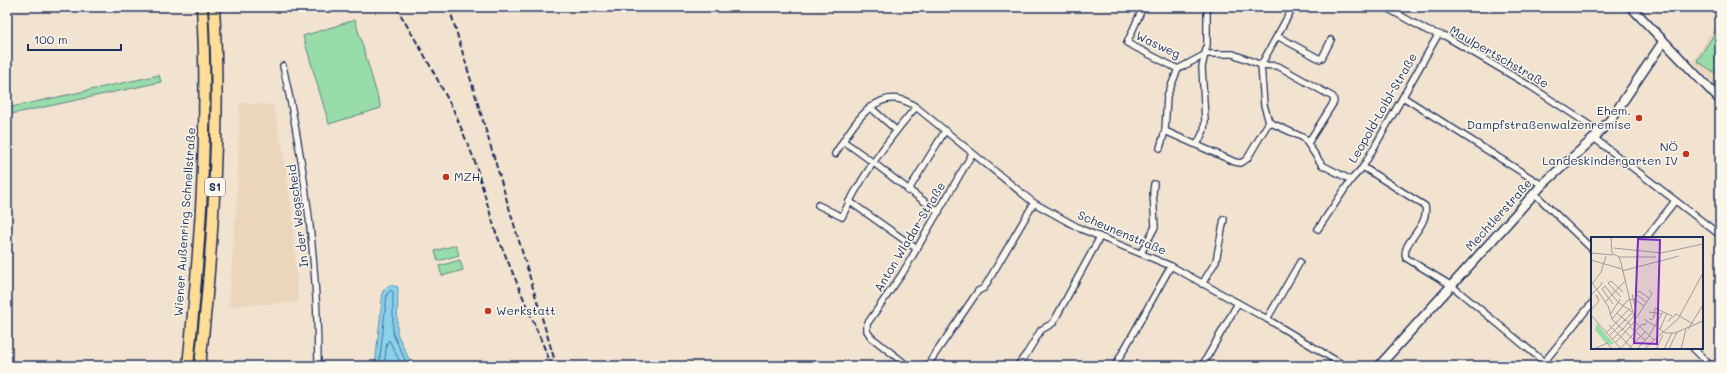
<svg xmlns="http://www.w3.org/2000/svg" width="1727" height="373" viewBox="0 0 1727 373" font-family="Mali,sans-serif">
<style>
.built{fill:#ebd5bc}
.green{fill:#98dca9;stroke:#5a8684}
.water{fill:#8ad1ec;stroke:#5e90b3}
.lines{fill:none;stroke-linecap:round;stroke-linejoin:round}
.shore{stroke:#477097;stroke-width:1}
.street-casing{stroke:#1b2f5e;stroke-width:8}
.secondary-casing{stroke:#1b2f5e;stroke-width:11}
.highway-casing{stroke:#1b2f5e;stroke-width:13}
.street{stroke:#fbf7ec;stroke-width:5.5}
.secondary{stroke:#fbf7ec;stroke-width:8}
.highway{stroke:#ffdd96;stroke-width:10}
.rail{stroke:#1b2f5e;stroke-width:2;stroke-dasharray:6 3;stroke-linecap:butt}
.poi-dot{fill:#c8321e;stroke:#fbf7ec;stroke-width:1.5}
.labels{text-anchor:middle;stroke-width:3;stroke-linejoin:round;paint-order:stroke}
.shield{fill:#fbf7ec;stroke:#5e6b89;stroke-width:1}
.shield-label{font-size:11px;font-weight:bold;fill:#1b2f5e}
.street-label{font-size:12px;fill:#1b2f5e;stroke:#fbf7ec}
.poi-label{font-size:12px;fill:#1b2f5e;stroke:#fbf7ec;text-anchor:end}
.inset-road{fill:none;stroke:#9c9ba2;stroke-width:1}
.view{fill:#7b2cbf;fill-opacity:0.15;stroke:#7b2cbf;stroke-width:2}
.inset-edge{fill:none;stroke:#1b2f5e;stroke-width:2}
</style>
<rect width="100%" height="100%" fill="#f2e3d0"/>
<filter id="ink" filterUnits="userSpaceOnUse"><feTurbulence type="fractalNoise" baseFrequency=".025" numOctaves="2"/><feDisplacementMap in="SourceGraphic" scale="8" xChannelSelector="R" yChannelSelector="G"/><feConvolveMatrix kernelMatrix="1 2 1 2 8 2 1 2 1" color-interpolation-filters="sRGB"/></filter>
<g filter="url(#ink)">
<g class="built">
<polygon points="1720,18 1720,90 1693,62 1694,59"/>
<polygon points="240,103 273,105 283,150 292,212 298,302 229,306 237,194"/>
</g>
<g class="green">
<polygon points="355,20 381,108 329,124 303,36"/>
<polygon points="1720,25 1720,76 1697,61"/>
<polygon points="159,75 161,82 7,115 7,108"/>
<polygon points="456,245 459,255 438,261 435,251"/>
<polygon points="460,260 463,270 442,276 439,266"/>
</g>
<polygon class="water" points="389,285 398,287 397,333 412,366 375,366 383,291"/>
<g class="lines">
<g class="shore">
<polyline points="379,366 387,294 391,290 393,292 393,334 408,366"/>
<polyline points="384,366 387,342 389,340 402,366"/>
</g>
<defs>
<g id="street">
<polyline points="1143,7 1127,43 1178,69 1206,54 1233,54 1261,65 1278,66 1333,97 1334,102 1308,143"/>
<polyline points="1385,7 1428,31 1445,36 1530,86 1600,132"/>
<polyline points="1277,36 1320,59 1322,58 1331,40"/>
<path d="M283 66C305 165 318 264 318 366"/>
<polyline points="1403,97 1542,185"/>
<polyline points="870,107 896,130"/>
<polyline points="1269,122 1264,105 1261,65 1293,7"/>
<polyline points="1269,122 1304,138 1322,165 1351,180"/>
<polyline points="1165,131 1235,162 1241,163 1247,159 1269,122"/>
<polyline points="1594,138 1720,235"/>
<path d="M843 141C876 163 906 189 939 212"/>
<polyline points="1197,145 1204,130 1205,121 1202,67 1207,45 1207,7"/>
<polyline points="1160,148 1165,131 1167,96 1178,69"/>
<path d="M835 154C852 127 878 79 916 107L1034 203 1081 229 1171 266 1267 319 1345 366"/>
<path d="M1363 167 1425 206C1430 227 1400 242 1406 258L1452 286 1549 366"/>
<polyline points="908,191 945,131"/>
<polyline points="1535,194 1592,249"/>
<polyline points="849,201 917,249"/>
<path d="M818 205 842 217C861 176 887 141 916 107"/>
<polyline points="1318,229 1351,180 1363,167 1438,35"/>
<polyline points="1646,238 1675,201"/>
<polyline points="1141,253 1155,227 1153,192 1154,184"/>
<polyline points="1202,284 1216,261 1224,219"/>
<polyline points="1267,319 1300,262"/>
<polyline points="1693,348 1711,366"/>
<polyline points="908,366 871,337 867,331 867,324 902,274 972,154"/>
<polyline points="927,366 978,291 984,288 1034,203"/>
<polyline points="1017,366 1027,353 1041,330 1053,323 1100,237"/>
<polyline points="1115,366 1171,266"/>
<polyline points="1202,366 1238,303"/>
<polyline points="1541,366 1592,303"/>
</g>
<g id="secondary">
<polyline points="1631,7 1720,100"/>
<polyline points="1379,366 1542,185 1594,138 1611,119 1663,42"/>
</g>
<g id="highway">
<path d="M188 366C200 247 209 127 202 7"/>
<path d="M200 366C213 246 221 127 214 7"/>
</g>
</defs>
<use href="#street" class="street-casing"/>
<use href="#secondary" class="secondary-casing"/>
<use href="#highway" class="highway-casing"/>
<use href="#street" class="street"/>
<use href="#secondary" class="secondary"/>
<use href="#highway" class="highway"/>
<g class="rail">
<polyline points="396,7 426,58 454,111 474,159 496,233 552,366"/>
<polyline points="449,7 554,358"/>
</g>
</g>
</g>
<g class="poi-dot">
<circle cx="1639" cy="118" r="4"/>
<circle cx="1686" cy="154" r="4"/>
<circle cx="446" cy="177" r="4"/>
<circle cx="488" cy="311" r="4"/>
</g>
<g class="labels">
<rect class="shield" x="205" y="178" width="20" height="18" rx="3"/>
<g class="shield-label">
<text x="215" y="191">S1</text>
</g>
<g class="street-label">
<text transform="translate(1158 45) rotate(25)" y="4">Wasweg</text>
<text transform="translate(1499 57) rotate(30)" y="4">Maulpertschstraße</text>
<text transform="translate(1383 108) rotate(-60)" y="4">Leopold-Loibl-Straße</text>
<text transform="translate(1499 215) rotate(-48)" y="4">Mechtlerstraße</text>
<text transform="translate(298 216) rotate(-97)" y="4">In der Wegscheid</text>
<text transform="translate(185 222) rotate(-86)" y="4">Wiener Außenring Schnellstraße</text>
<text transform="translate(1122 233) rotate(23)" y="4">Scheunenstraße</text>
<text transform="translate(910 237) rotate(-59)" y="4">Anton Wladar-Straße</text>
</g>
<g class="poi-label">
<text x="1631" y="115">Ehem.<tspan x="1631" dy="14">Dampfstraßenwalzenremise</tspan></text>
<text x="1678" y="151">NÖ<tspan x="1678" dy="14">Landeskindergarten IV</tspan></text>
<text x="454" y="181" text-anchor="start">MZH</text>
<text x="496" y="315" text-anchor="start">Werkstatt</text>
</g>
</g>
<g transform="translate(1591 237)">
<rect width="112" height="112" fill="#f2e3d0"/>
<path d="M6 86 16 99 23 106 20 108 14 105 4 93Z" fill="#98dca9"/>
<path class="inset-road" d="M20 0 21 16 28 20 30 26 44 84 25 105M23 11 70 16 112 7M0 16 22 18M28 20H65M0 23 31 32M31 34 88 19M0 44 17 69 21 82 43 103M2 46 10 35 15 19M41 57 44 69M0 58 11 47 10 45M30 60 17 46 20 44 32 55M14 65 34 44M27 65 41 75M55 65 45 57 48 54 58 61M22 67 11 52 14 49 26 64M0 73 8 64 5 58 7 61M58 75 71 77M26 76 40 88M0 78 30 112M19 78 29 62M58 81 60 83 63 80 64 71 81 79M21 82 37 63 43 62 53 69M53 82 64 89M44 83 61 57 58 53M77 84 85 77 102 87M44 85 63 103M18 88 42 112M39 90 54 103M67 91 74 96H84L112 84M69 92 76 76M97 92 112 68M31 93 42 80M16 95 39 71M19 98 41 76M58 99 72 75M22 102 31 92M30 111 51 87 54 88 56 85M47 111 58 99M3 112 16 106 21 112M37 112 54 95M53 112 87 82 112 36M65 112 72 98M73 112 81 96M78 112 86 95M90 112 95 92"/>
<path class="view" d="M47 2 69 3 66 107 43 106Z"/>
<rect width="112" height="112" class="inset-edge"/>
</g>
<rect width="1727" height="373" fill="none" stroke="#fbf7ec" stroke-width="24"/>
<rect x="12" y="12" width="1703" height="349" fill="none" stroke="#1b2f5e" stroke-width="1.5" filter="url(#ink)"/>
<path d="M28 44v6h93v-6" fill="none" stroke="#1b2f5e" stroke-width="2"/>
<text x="34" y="44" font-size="12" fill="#1b2f5e" stroke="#fbf7ec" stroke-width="3" paint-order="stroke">100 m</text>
</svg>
